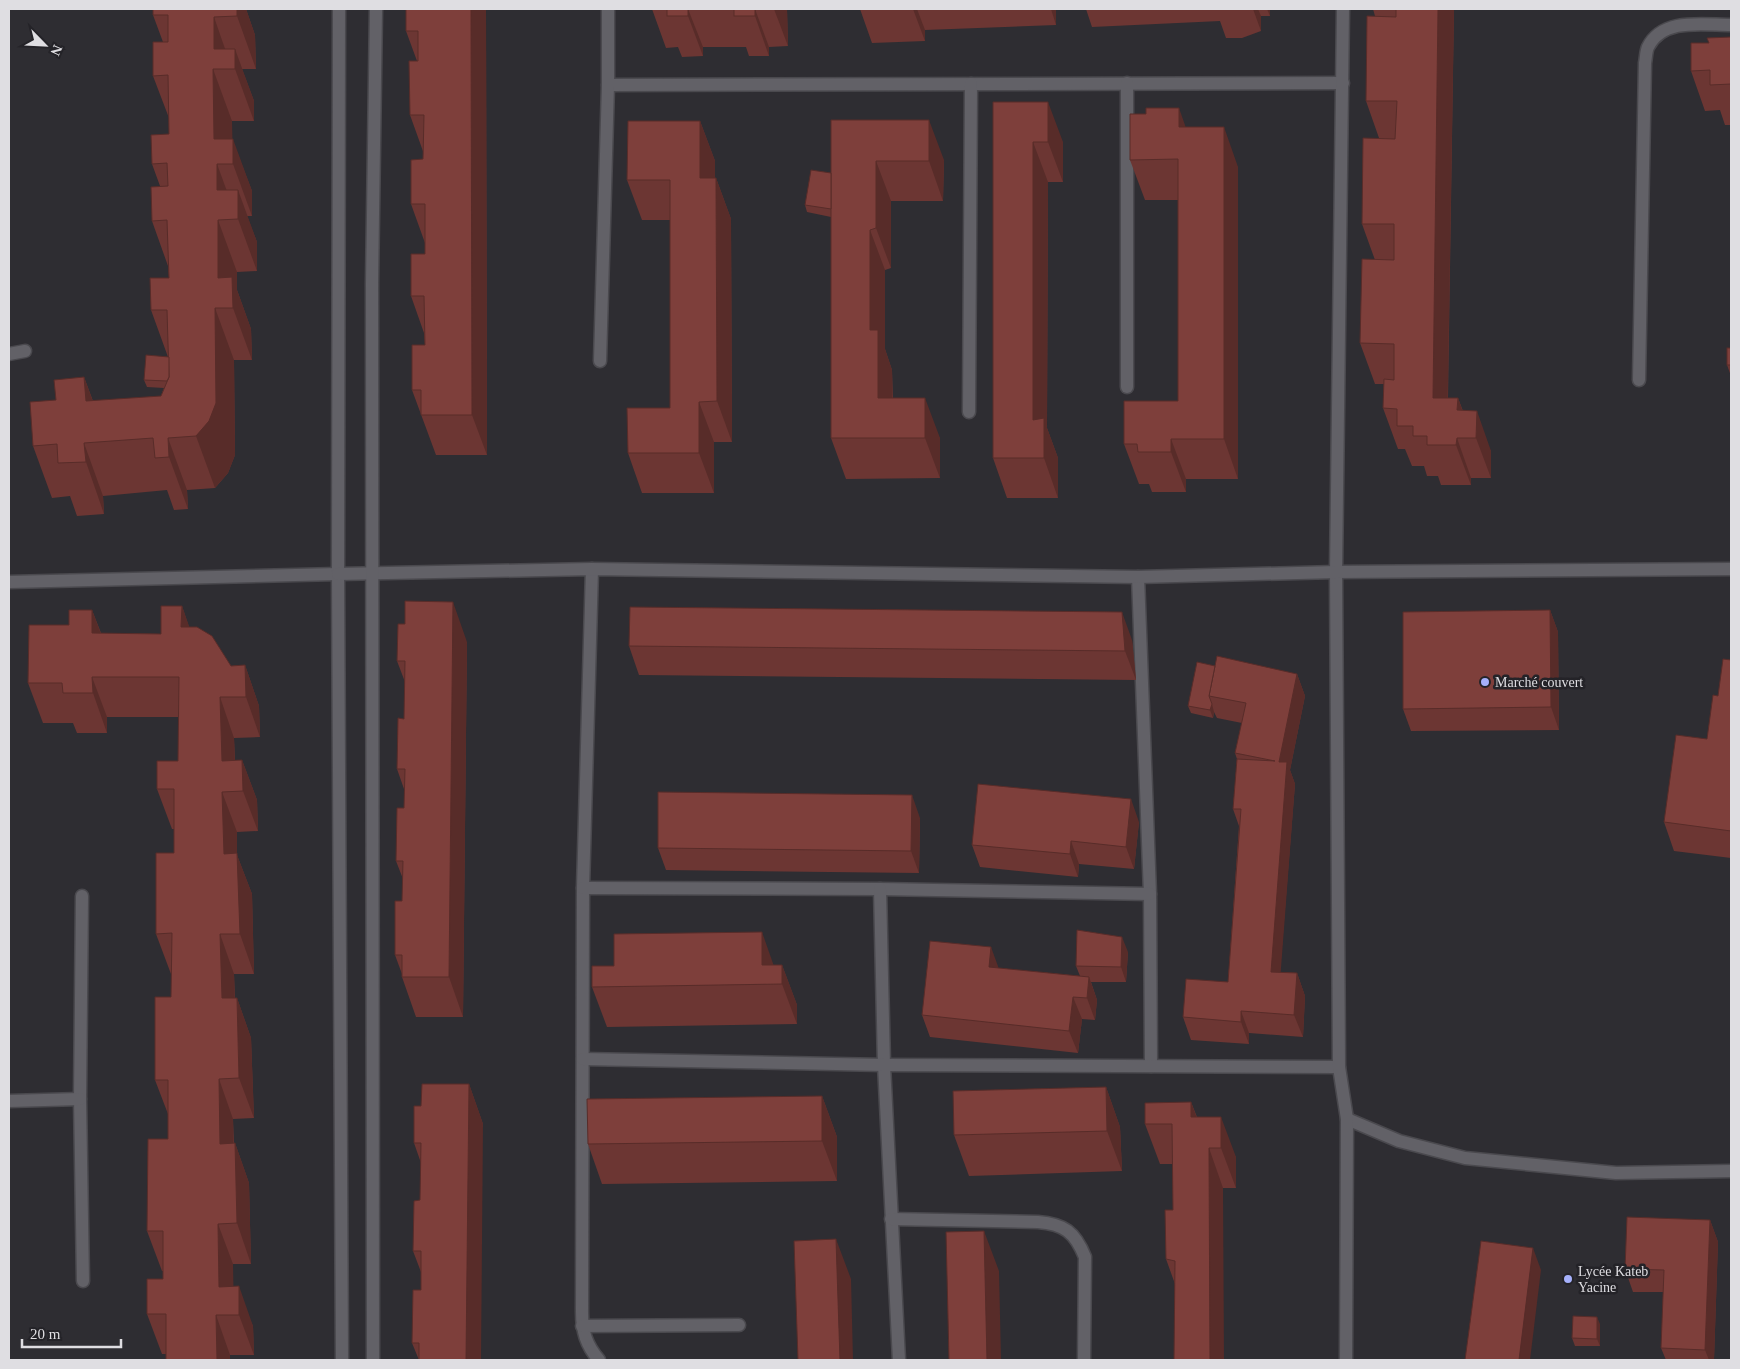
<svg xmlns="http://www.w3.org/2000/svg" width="1740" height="1369" viewBox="0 0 1740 1369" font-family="Georgia,serif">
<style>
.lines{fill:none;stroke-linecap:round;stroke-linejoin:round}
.lane-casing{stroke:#4a494e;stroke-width:15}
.street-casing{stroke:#4a494e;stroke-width:15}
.secondary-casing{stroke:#4a494e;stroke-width:15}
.lane{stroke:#626167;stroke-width:12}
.street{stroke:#626167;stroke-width:12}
.secondary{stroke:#626167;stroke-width:12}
.wall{fill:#6c3633}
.shaded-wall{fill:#582c29}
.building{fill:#7e3f3b;stroke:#582c29}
.poi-dot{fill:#a6b1fc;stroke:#242328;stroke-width:2}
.labels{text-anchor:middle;stroke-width:5;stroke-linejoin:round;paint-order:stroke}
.poi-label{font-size:14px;fill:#dfdee2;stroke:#242328;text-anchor:start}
</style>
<rect width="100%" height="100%" fill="#2e2d32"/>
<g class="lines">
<defs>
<path id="lane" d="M1639 380 1645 63C1646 58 1646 51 1648 47 1663 17 1704 25 1731 25"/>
<g id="street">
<polyline points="608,85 1343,83"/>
<polyline points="9,354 25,351"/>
<polyline points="600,361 608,85 608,9"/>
<polyline points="1127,387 1127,83"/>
<polyline points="969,412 971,84"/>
<path d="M592 569 583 888 582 1312C582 1331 586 1345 599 1360"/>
<polyline points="1336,572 1343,9"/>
<polyline points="1138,577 1150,894 1151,1066"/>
<polyline points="9,582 338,574"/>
<polyline points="583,888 880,889 1150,894"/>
<polyline points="880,889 884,1065 899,1360"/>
<polyline points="82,896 80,1099 83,1281"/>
<polyline points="583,1059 884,1065 1339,1067"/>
<polyline points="9,1101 80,1099"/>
<polyline points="1347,1119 1399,1141 1465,1158 1616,1173 1731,1171"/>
<path d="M891 1219 1038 1222C1064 1224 1075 1232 1085 1257L1084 1360"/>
<polyline points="582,1326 739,1325"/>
</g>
<g id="secondary">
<polyline points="339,9 338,574 342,1360"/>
<polyline points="1336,572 1339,1067 1347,1119 1346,1360"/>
<polyline points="338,574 592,569 1138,577 1336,572 1731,569"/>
<polyline points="373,1360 372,283 376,9"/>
</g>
</defs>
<use href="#lane" class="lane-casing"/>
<use href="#street" class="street-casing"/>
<use href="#secondary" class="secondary-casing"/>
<use href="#lane" class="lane"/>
<use href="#street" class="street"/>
<use href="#secondary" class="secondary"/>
</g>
<g class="wall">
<polygon points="153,9 246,9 255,35 256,69 242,69 254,101 254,121 232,121 232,139 252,191 252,216 247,216 257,242 257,271 237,272 237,290 251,329 252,360 234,360 235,455 228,473 215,488 187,490 188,509 174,510 167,490 103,496 104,514 77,516 70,496 52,498 33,446 56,400 84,377 93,401 161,396 164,388 147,387 144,380 168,357 151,310 169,278 168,266 152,221 160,186 152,164 169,134 169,118 153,76 163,42 153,15"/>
<polygon points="406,9 486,9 487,455 436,455 412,390 425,345 424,333 411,296 425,254 425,243 411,204 423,159 424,154 410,115 417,61 406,31"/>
<polygon points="652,9 787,9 788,46 769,47 769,56 749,56 746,47 703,47 703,56 682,57 678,47 666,48"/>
<polygon points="860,9 1056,9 1056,25 925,30 925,41 872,43"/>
<polygon points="1086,9 1270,9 1270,16 1261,16 1261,31 1242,38 1226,38 1220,21 1092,27"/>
<polygon points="1373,9 1454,9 1448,398 1458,398 1463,411 1491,451 1491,478 1471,478 1471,485 1441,485 1438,476 1427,476 1424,466 1412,466 1405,449 1398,449 1383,408 1384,384 1375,384 1360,343 1375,260 1362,224 1379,138 1366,101 1375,16"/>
<polygon points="1731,37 1731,125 1725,125 1720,110 1705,111 1691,71 1709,43"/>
<polygon points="993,102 1063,142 1063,182 1048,182 1047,428 1058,458 1058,498 1007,498 993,458"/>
<polygon points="831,120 944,160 943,201 891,201 891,268 885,270 885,349 892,370 893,398 940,438 940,478 846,479 831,438 831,217 807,212 805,205 831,173"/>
<polygon points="700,121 715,161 715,178 716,178 731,219 732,442 714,442 714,493 642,493 628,453 670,408 670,220 642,220 627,180"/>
<polygon points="1186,127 1238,167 1238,479 1186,479 1186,492 1152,492 1149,484 1139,484 1124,444 1178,401 1178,200 1145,200 1130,160"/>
<polygon points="1731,348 1731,376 1727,365"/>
<polygon points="182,606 189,627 231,666 245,665 259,706 260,737 234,738 235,760 242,760 257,800 258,831 237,832 237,855 252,894 254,974 234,974 235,998 237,998 251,1038 254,1118 233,1119 234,1143 235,1143 249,1183 251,1264 233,1264 233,1286 253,1326 254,1355 230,1355 230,1360 166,1360 166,1354 162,1354 147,1314 163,1279 163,1271 162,1271 147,1231 168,1139 168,1114 155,1080 171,997 172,974 171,974 156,934 174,853 174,829 172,829 157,789 178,761 178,717 107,717 107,733 77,733 73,723 43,723 28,683 69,625 92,610 101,633 161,634"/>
<polygon points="1550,610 1558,632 1559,730 1411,731 1403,709"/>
<polygon points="1132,640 1136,680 639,675 629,646"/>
<polygon points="467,642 463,1017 416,1017 402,977 402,974 395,955 402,901 403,879 396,861 404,808 404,789 397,769 404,719 405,682 397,661"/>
<polygon points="1731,660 1731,858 1674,851 1664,822 1707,739 1718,696"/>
<polygon points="1215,666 1297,674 1305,696 1290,770 1295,784 1280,972 1297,973 1305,996 1303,1037 1249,1033 1249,1044 1191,1040 1183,1017 1228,982 1239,826 1233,809 1237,759 1235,753 1242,723 1217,718 1214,712 1213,718 1191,713 1188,706"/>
<polygon points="920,818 919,873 666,870 658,848"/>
<polygon points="1139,822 1134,869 1079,864 1078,877 980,867 972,845"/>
<polygon points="1128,952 1126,982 1091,982 1097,1000 1095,1020 1082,1019 1078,1053 930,1037 922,1015 998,968 1080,976 1076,966"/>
<polygon points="782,965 797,1005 797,1024 607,1027 592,987 614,966"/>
<polygon points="469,1084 483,1124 419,1360 412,1343 421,1290 421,1272 413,1251 420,1200 421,1163 414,1143 421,1106"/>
<polygon points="1106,1087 1120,1127 1122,1171 969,1176 954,1135"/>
<polygon points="822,1096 837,1137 837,1181 602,1184 588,1144"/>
<polygon points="1191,1102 1197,1117 1236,1157 1236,1188 1223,1188 1175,1284 1166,1259 1173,1210 1173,1164 1160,1164 1145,1124"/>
<polygon points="1710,1220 1718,1242 1714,1360 1666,1360 1661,1348 1664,1292 1633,1292 1625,1269"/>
<polygon points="1600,1324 1600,1346 1575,1346 1572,1338"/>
</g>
<g class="shaded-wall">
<polygon points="228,9 246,9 255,35 256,69 237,16"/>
<polygon points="471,9 486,9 487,455 472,415"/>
<polygon points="688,9 703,47 703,56 688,16"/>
<polygon points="755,9 769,47 769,56 755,16"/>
<polygon points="774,9 787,9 788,46"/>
<polygon points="913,9 917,9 925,30 925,41"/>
<polygon points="1051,9 1056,9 1056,25"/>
<polygon points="1253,9 1258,9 1261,16 1261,31"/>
<polygon points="1267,9 1270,9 1270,16"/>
<polygon points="1438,9 1454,9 1447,438 1433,398"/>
<polygon points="214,17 232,69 214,49"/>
<polygon points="235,49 254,101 254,121 235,69"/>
<polygon points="213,69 232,121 233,164 214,139"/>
<polygon points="1048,102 1063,142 1063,182 1048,142"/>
<polygon points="1179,108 1193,148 1179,127"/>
<polygon points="929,120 944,160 943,201 929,161"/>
<polygon points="700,121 715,161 715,219 700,178"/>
<polygon points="1224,127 1238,167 1238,479 1224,439"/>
<polygon points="233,139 252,191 252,216 233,164"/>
<polygon points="1033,142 1048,182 1047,428 1058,458 1058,498 1044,458 1033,420"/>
<polygon points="876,161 891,201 891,268 876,228"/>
<polygon points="217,164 236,216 217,190"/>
<polygon points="716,178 731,219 732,442 717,401"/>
<polygon points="238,190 257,242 257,271 238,219"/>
<polygon points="218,220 237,272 237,290 251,329 252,360 233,308 218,278"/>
<polygon points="870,230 885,270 885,349 892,370 893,438 878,398 870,330"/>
<polygon points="215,308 234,360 235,455 228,473 215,488 196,436"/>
<polygon points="84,377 103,429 86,401"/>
<polygon points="925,398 940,438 940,478 925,438"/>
<polygon points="1458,398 1472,438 1457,410"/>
<polygon points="699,402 714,442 714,493 699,453"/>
<polygon points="1477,411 1491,451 1491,478 1476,438"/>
<polygon points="168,438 187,490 188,509 169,457"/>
<polygon points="1457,438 1471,478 1471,485 1456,445"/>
<polygon points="1171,439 1186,479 1186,492 1171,452"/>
<polygon points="84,443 103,496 104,514 86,462"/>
<polygon points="453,602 467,642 463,1017 449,977"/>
<polygon points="182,606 196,646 181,627"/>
<polygon points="92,610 107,650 92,633"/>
<polygon points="1550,610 1558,632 1559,730 1551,707"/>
<polygon points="1122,612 1132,640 1136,680 1125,651"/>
<polygon points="245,665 259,706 260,737 246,697"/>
<polygon points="1297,674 1305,696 1290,770 1295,784 1279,994 1271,972 1279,762"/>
<polygon points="92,677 107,717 107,733 93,693"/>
<polygon points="220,697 234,738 236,791 222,761"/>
<polygon points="1212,704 1214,712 1213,718 1210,710"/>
<polygon points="242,760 257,800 258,831 243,791"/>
<polygon points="222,792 237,832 237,855 252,894 254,974 240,934 224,854"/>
<polygon points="912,795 920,818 919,873 911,851"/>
<polygon points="1131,799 1139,822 1134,869 1126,847"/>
<polygon points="1071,841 1079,864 1078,877 1070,854"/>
<polygon points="762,932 776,972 762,965"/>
<polygon points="220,934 234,974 236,1038 222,998"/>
<polygon points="1122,937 1128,952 1126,982 1121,967"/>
<polygon points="991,947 999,969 989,967"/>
<polygon points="782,965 797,1005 797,1024 782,984"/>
<polygon points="1297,973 1305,996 1303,1037 1294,1015"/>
<polygon points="1089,977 1097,1000 1095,1020 1087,998"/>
<polygon points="1073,997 1082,1019 1078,1053 1069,1031"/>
<polygon points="237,998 251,1038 254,1118 239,1078"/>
<polygon points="1241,1011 1249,1033 1249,1044 1241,1022"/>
<polygon points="219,1079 233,1119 234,1184 220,1144"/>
<polygon points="469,1084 483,1124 481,1360 466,1360"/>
<polygon points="1106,1087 1120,1127 1122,1171 1107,1131"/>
<polygon points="822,1096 837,1137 837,1181 822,1141"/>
<polygon points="1191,1102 1206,1143 1191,1117"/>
<polygon points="1221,1117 1236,1157 1236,1188 1221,1148"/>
<polygon points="235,1143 249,1183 251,1264 237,1223"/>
<polygon points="1209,1148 1223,1188 1224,1360 1210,1360"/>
<polygon points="1710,1220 1718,1242 1714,1360 1709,1360 1705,1350"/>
<polygon points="218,1224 233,1264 234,1315 219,1287"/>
<polygon points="984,1231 999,1271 1001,1360 987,1360"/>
<polygon points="836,1239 851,1279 853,1360 840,1360"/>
<polygon points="1533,1248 1541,1270 1530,1360 1519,1360"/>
<polygon points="239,1286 253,1326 254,1355 239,1315"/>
<polygon points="216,1315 230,1355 230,1360 217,1360"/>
<polygon points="1597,1317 1600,1324 1600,1346 1597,1339"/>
</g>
<g class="building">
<polygon points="153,9 237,9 237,16 214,17 214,49 235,49 235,69 213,69 214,139 233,139 233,164 217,164 217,190 238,190 238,219 218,220 218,278 232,277 233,308 215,308 216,403 209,421 196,436 168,438 169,457 155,458 153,438 84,443 86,462 58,463 57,444 33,446 30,402 56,400 54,380 84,377 86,401 161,396 169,377 167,310 151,310 150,278 169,278 167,220 152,221 151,187 168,186 167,163 152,164 151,135 169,134 168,75 153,76 153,42 168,42 168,15 153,15"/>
<polygon points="406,9 471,9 472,415 421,415 421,390 412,390 412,345 425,345 424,296 411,296 411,254 425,254 425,204 411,204 411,160 423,159 424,115 410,115 409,61 418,61 418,31 406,31"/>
<rect x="667" y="9" width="21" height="7"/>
<rect x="734" y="9" width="21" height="7"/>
<polygon points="1396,9 1438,9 1433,398 1458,398 1457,410 1477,411 1476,438 1457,438 1456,445 1427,445 1427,436 1413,436 1413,426 1397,426 1397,409 1383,408 1384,379 1394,380 1394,344 1360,343 1362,259 1394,260 1394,224 1362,224 1363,138 1395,139 1397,101 1366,101 1367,16 1396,17"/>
<polygon points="1731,37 1731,84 1710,85 1710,70 1691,71 1691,43 1709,43 1707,38"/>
<polygon points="993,102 1048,102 1048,142 1033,142 1033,420 1044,418 1044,458 993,458"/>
<polygon points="1146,108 1179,108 1179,127 1224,127 1224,439 1171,439 1171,452 1138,452 1137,444 1124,444 1124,401 1178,401 1178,159 1130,160 1130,114 1146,114"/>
<polygon points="831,120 929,120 929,161 876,161 876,228 870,230 870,330 878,330 878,398 925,398 925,438 831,438"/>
<polygon points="628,121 700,121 700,178 716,178 717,401 699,402 699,453 628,453 627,408 670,408 670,180 627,180"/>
<polygon points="811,170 831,173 831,209 805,205"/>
<rect x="1727" y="348" width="4" height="17"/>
<polygon points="146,355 169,357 169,377 167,381 144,380"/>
<polygon points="405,601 453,602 449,977 402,977 402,955 395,955 395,901 402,901 403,861 396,861 397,808 404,808 405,769 397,769 398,718 404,719 405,661 397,661 398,624 405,624"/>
<polygon points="161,606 182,606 181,627 197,627 212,636 231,666 245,665 246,697 220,697 222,761 242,760 243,791 222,792 224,854 237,853 240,934 220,934 222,998 237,998 239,1078 219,1079 220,1144 235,1143 237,1223 218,1224 219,1287 239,1286 239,1315 216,1315 217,1360 166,1360 166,1314 147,1314 147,1279 163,1279 163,1231 147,1231 148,1139 168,1139 168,1080 155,1080 155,997 171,997 172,933 156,934 156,853 174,853 174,789 157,789 157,761 178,761 179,677 92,677 93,693 63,693 62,683 28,683 29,625 69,625 69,610 92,610 92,633 161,634"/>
<polygon points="630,607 1122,612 1125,651 629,646"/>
<polygon points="1550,610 1551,707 1403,709 1403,612"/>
<polygon points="1217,656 1297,674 1279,762 1287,762 1271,972 1297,973 1294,1015 1241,1011 1241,1022 1183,1017 1186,979 1228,982 1241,809 1233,809 1237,759 1275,761 1235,753 1246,703 1209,696"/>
<polygon points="1723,659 1731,660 1731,831 1664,822 1676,735 1707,739 1713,695 1718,696"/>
<polygon points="1197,662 1215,666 1209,696 1212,704 1210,710 1188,706"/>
<polygon points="978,784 1131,799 1126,847 1071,841 1070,854 972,845"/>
<polygon points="658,792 912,795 911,851 658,848"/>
<polygon points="1077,930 1122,937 1121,967 1076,966"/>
<polygon points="762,932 762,965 782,965 782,984 592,987 592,966 614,966 614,934"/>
<polygon points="930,941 991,947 989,967 1089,977 1087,998 1073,997 1069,1031 922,1015"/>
<polygon points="422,1084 469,1084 466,1360 419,1360 419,1343 412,1343 413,1290 421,1290 421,1251 413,1251 414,1201 420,1200 421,1143 414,1143 414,1106 421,1106"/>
<polygon points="1106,1087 1107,1131 954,1135 953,1091"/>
<polygon points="822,1096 822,1141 588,1144 587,1099"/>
<polygon points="1191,1102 1191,1117 1221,1117 1221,1148 1209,1148 1210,1360 1174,1360 1175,1261 1166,1259 1165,1210 1173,1210 1172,1124 1145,1124 1145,1103"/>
<polygon points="1627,1217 1710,1220 1705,1350 1661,1348 1664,1270 1625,1269"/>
<polygon points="984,1231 987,1360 949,1360 946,1232"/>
<polygon points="836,1239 840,1360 798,1360 794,1241"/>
<polygon points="1481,1241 1533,1248 1519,1360 1465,1360"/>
<polygon points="1573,1316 1597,1317 1597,1339 1572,1338"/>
</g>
<g class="poi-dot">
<circle cx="1485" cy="682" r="5"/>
<circle cx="1568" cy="1279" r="5"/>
</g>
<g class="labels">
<g class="poi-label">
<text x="1495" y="687">Marché couvert</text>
<text x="1578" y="1276">Lycée Kateb<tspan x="1578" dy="16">Yacine</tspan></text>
</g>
</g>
<rect width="1740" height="1369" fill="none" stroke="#dfdee2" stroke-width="20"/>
<g transform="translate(45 45) rotate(114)" stroke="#242328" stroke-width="4" paint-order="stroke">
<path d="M0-4L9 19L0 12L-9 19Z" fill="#dfdee2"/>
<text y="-8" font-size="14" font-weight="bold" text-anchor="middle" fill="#dfdee2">N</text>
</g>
<path d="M22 1339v8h99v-8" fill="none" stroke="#dfdee2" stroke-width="2.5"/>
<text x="30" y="1339" font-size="15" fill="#dfdee2" stroke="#242328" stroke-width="4" paint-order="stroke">20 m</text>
</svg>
